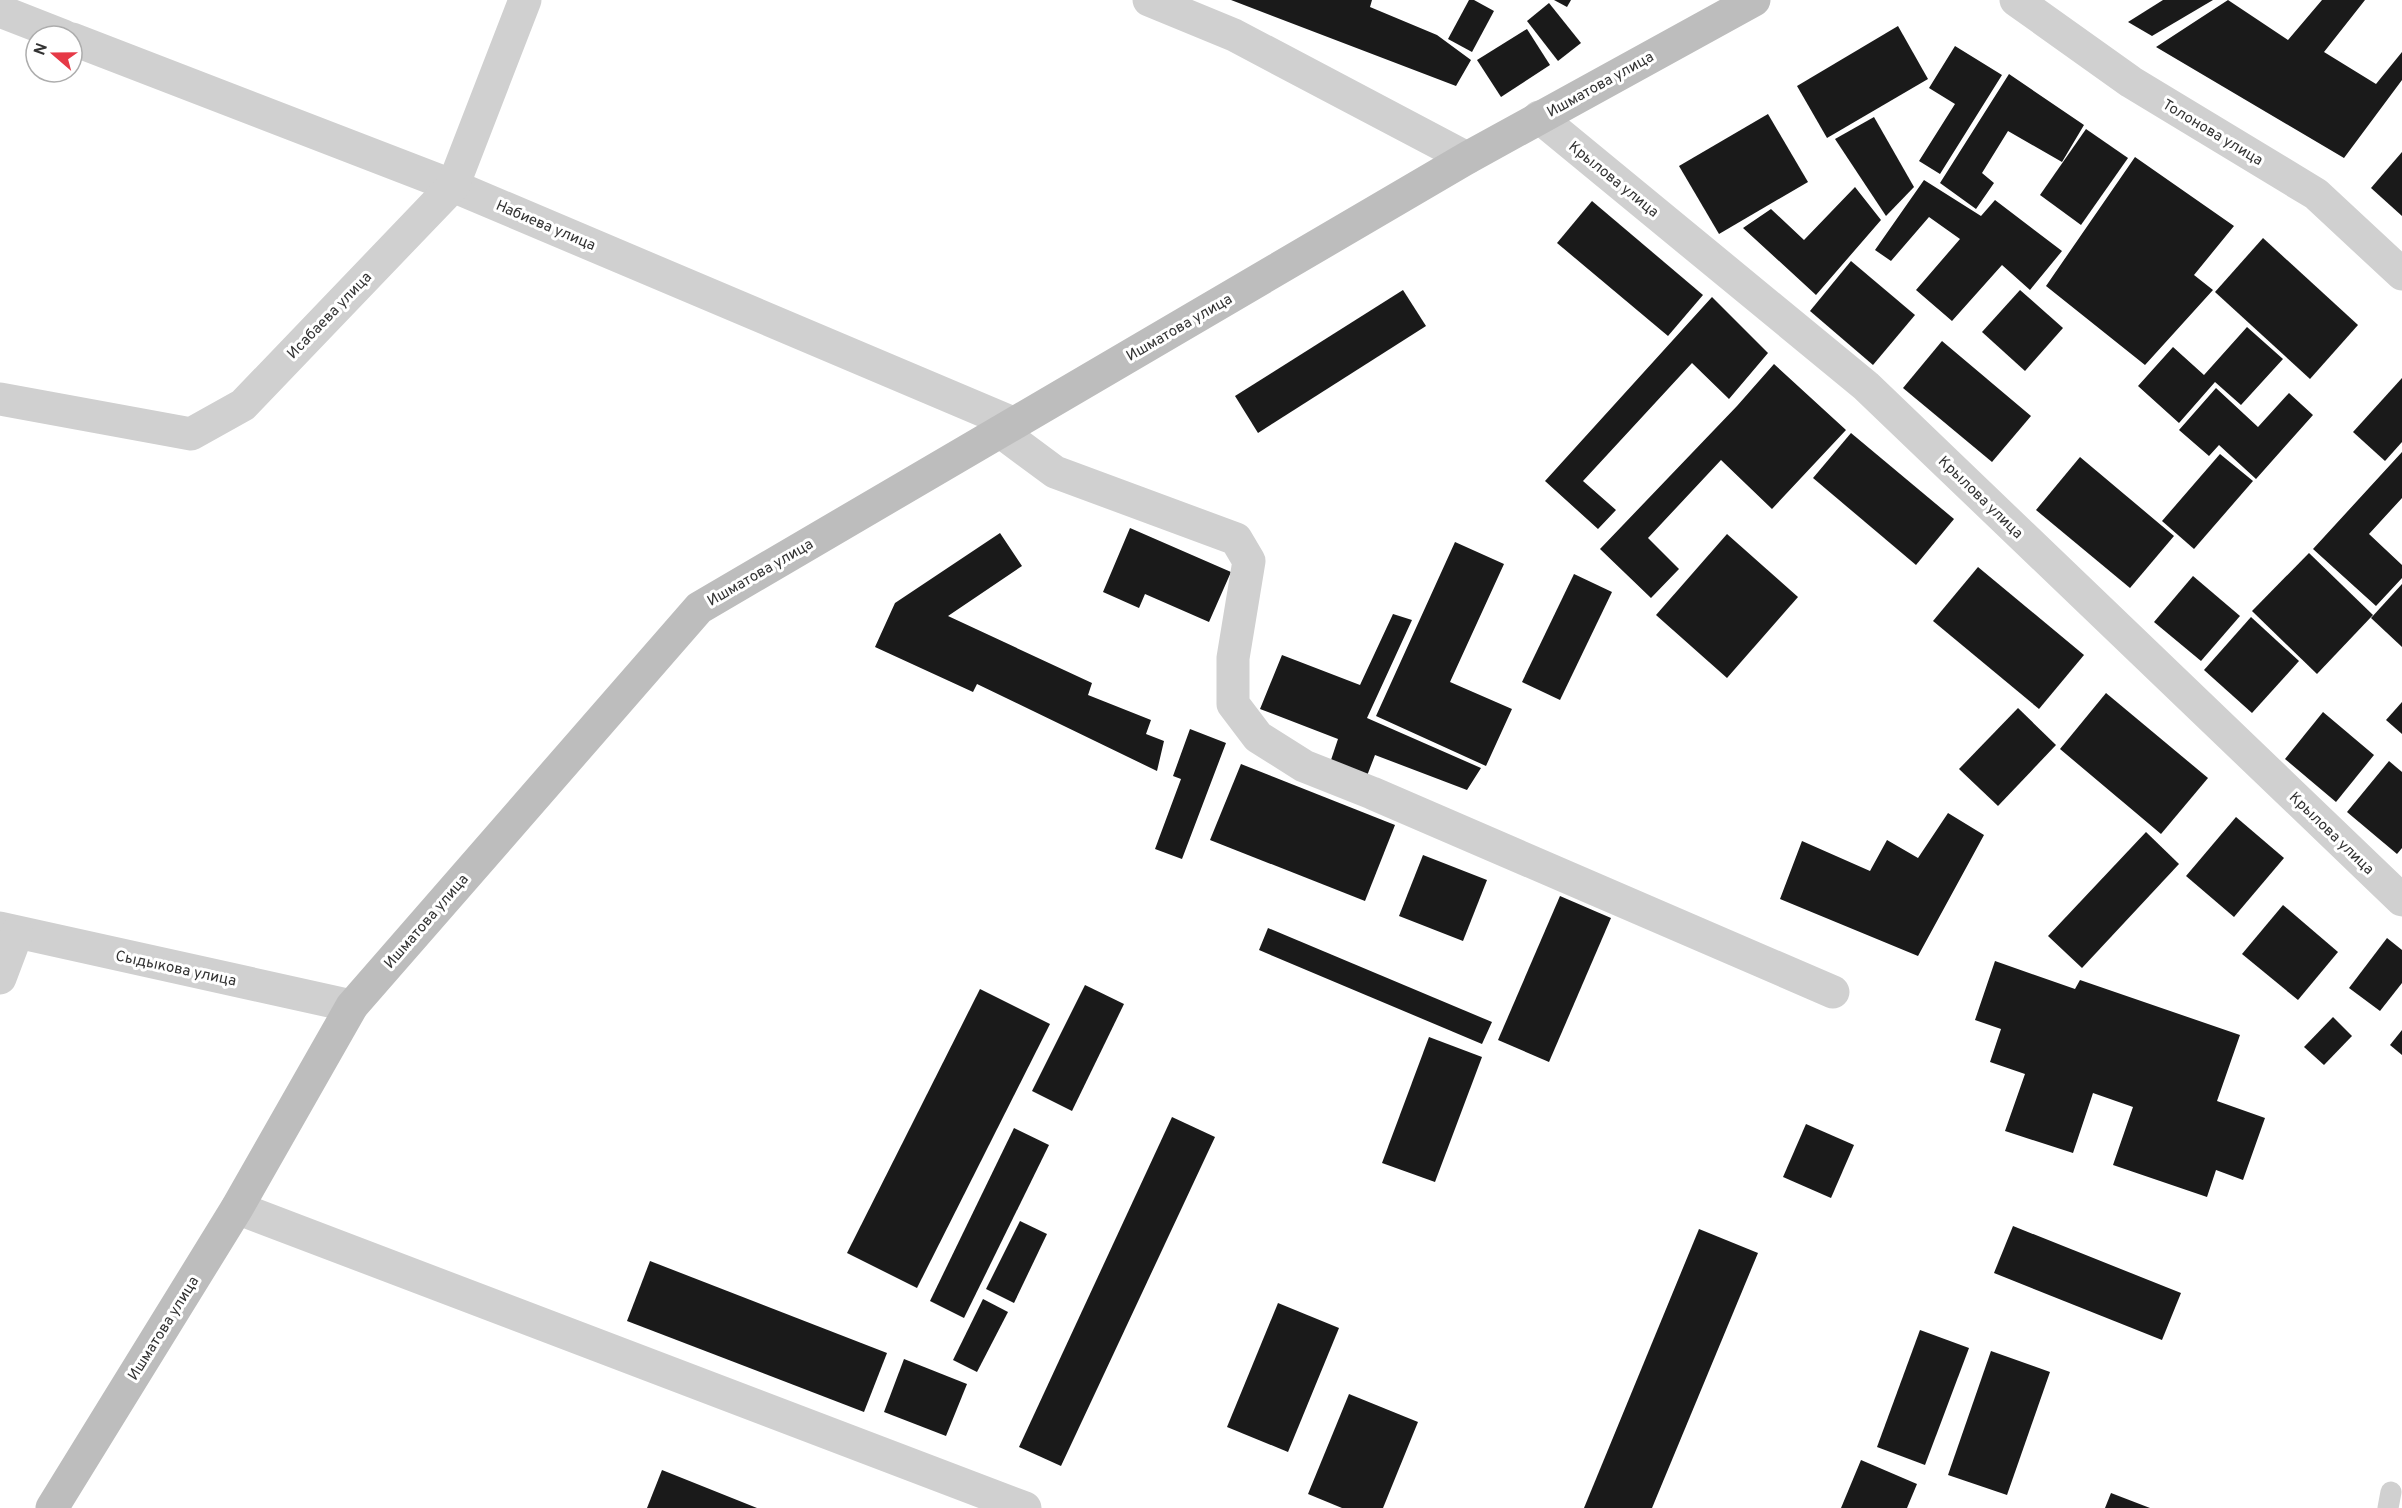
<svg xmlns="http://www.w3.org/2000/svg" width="2402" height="1508" viewBox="0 0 2402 1508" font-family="Overpass,sans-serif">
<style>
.building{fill:#1a1a1a}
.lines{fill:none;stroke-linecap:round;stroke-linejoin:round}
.service{stroke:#d0d0d0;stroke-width:21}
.minor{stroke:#d0d0d0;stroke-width:33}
.secondary{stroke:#bdbdbd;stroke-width:33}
.labels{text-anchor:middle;stroke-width:6;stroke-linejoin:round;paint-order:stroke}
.street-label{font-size:15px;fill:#333;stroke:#fff}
</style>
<rect width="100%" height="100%" fill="#fff"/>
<g class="building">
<polygon points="1231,0 1372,0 1370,7 1437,35 1471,60 1456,86"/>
<polygon points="1469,0 1474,0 1494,11 1472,52 1448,39"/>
<polygon points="1554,0 1571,0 1567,7"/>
<polygon points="2163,0 2213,0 2152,36 2128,22"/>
<polygon points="2228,0 2288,40 2322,0 2365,0 2324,52 2376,84 2402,52 2402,80 2344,158 2156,47"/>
<polygon points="1549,3 1581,43 1558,61 1527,21"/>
<polygon points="1898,26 1928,79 1827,138 1797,86"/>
<polygon points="1527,29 1550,65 1501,97 1477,60"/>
<polygon points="1955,46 2002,75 1940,174 1919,161 1955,104 1929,88"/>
<polygon points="2009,74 2084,125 2062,162 2008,131 1982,173 1994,183 1976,209 1940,183"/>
<polygon points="1768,114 1808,182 1719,234 1679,166"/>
<polygon points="1874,117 1914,187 1886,216 1835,139"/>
<polygon points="2086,129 2128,158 2081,225 2040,195"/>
<polygon points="2402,152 2402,216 2371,188"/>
<polygon points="2135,157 2234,226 2194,275 2213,290 2145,365 2046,286"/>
<polygon points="1924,180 1981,216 1995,200 2062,251 2030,290 2002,265 1952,321 1916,290 1960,239 1929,217 1891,261 1875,250"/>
<polygon points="1855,187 1881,220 1816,295 1743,228 1771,209 1804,240"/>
<polygon points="1592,201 1703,295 1668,336 1557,243"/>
<polygon points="2263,238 2358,325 2310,379 2215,292"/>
<polygon points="1851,261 1915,315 1873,365 1810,311"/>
<polygon points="1403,290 1426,326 1258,433 1235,396"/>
<polygon points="2020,290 2063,328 2025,371 1982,332"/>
<polygon points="1712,297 1768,353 1729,399 1692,363 1583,481 1616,510 1598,529 1545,481"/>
<polygon points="2247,327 2283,359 2241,405 2215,382 2179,423 2138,386 2173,347 2204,375"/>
<polygon points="1942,341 2031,416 1992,462 1903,388"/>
<polygon points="1774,364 1846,430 1772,509 1721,460 1648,538 1679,569 1651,598 1600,549 1737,406"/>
<polygon points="2402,378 2402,442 2385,461 2353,432"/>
<polygon points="2216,388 2258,427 2289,393 2313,415 2256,479 2219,445 2209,456 2179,430"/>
<polygon points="1851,433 1954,519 1916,565 1813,478"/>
<polygon points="2402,452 2402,498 2369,534 2402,565 2402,578 2376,606 2313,549"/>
<polygon points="2220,454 2253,481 2194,549 2162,521"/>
<polygon points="2080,457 2174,536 2130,588 2036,510"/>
<polygon points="1130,528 1231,572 1209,622 1145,594 1139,608 1103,592"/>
<polygon points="1000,533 1022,566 948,616 1092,683 1088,695 1151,720 1146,734 1164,741 1157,771 977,684 973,692 875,647 895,603"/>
<polygon points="1727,534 1798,597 1727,678 1656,615"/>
<polygon points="1455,542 1504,564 1450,682 1512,709 1486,766 1376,716"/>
<polygon points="2309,553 2373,615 2317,674 2252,611"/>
<polygon points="1978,567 2084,655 2039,709 1933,621"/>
<polygon points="1574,574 1612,592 1560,700 1522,682"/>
<polygon points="2193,576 2240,616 2201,661 2154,622"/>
<polygon points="2402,584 2402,647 2371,618"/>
<polygon points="1393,614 1412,620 1367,718 1481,768 1467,790 1375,755 1365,781 1328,769 1338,739 1260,709 1282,655 1360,685"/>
<polygon points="2251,617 2299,661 2252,713 2204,670"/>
<polygon points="2106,693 2208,778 2161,834 2060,749"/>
<polygon points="2402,702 2402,734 2386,720"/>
<polygon points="2018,708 2056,745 1998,806 1959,769"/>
<polygon points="2323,712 2374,755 2336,802 2285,759"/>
<polygon points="1190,729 1226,743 1182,859 1155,849 1181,779 1173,776"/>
<polygon points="2389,761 2402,772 2402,848 2397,854 2347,812"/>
<polygon points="1241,764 1395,825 1365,901 1210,840"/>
<polygon points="1948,813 1984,835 1918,956 1780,899 1802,841 1870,871 1887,840 1918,858"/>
<polygon points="2236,817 2284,858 2234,917 2186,876"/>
<polygon points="2146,832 2179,864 2082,968 2048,936"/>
<polygon points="1423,855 1487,880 1463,941 1399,916"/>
<polygon points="1560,896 1611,918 1549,1062 1498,1040"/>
<polygon points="2283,905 2338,952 2298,1000 2242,954"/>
<polygon points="1268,928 1492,1022 1482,1044 1259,950"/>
<polygon points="2387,938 2402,950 2402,983 2380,1011 2349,988"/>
<polygon points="1995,961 2075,989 2080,980 2240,1035 2217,1101 2265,1118 2243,1180 2216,1170 2207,1197 2113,1165 2133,1107 2093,1093 2073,1153 2005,1131 2025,1074 1990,1062 2001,1029 1975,1020"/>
<polygon points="1085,985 1124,1004 1072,1111 1032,1091"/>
<polygon points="980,989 1050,1024 917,1288 847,1253"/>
<polygon points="2333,1017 2352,1036 2324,1065 2304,1047"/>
<polygon points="2402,1030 2402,1055 2390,1045"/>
<polygon points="1429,1037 1482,1057 1435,1182 1382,1163"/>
<polygon points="1172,1117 1215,1137 1061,1466 1019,1447"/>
<polygon points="1806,1124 1854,1145 1831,1198 1783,1177"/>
<polygon points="1014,1128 1049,1145 964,1318 930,1301"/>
<polygon points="1020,1221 1047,1234 1014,1303 986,1289"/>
<polygon points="2013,1226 2181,1293 2162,1340 1994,1273"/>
<polygon points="1699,1229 1758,1253 1652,1508 1584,1508"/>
<polygon points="650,1261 887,1353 864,1412 627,1321"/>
<polygon points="983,1299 1008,1312 977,1372 953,1360"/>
<polygon points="1278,1303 1339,1328 1288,1452 1227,1427"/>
<polygon points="1920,1330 1969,1348 1925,1465 1877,1447"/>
<polygon points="1991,1351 2050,1372 2007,1495 1948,1475"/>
<polygon points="904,1359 967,1384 946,1436 884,1412"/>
<polygon points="1349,1394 1418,1422 1383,1508 1342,1508 1308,1494"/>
<polygon points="1861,1460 1917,1484 1907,1508 1841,1508"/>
<polygon points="662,1470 757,1508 647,1508"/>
<polygon points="2111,1493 2150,1508 2105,1508"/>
</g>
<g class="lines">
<polyline class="service" points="2388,1508 2391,1492"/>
<g class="minor">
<polyline points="1149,0 1234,35 1467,158"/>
<polyline points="2016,0 2131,82 2316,194 2402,274"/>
<polyline points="0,11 64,36"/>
<polyline points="72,39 453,186 1015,424"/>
<polyline points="1539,117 1866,386 2402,900"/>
<polyline points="0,399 191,434 243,405 453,186 525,0"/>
<polyline points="1001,432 1055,472 1236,539 1249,561 1233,658 1233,704 1258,737 1304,766 1372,793 1833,992"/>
<polyline points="0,928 352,1006"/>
<polyline points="0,978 17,933"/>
<polyline points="237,1208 1025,1508"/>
</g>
<polyline class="secondary" points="52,1508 237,1208 352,1006 699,608 1467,158 1754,0"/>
</g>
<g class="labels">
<g class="street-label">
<text transform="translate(1600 84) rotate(-29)" y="5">Ишматова улица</text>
<text transform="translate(2213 132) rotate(31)" y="5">Толонова улица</text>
<text transform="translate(1614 179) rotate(39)" y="5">Крылова улица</text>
<text transform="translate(546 225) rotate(23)" y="5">Набиева улица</text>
<text transform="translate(329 315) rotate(-46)" y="5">Исабаева улица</text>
<text transform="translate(1179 327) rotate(-30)" y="5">Ишматова улица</text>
<text transform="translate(1981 497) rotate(44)" y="5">Крылова улица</text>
<text transform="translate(760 572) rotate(-30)" y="5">Ишматова улица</text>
<text transform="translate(2332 833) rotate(44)" y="5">Крылова улица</text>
<text transform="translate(426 921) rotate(-49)" y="5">Ишматова улица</text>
<text transform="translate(176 968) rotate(12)" y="5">Сыдыкова улица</text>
<text transform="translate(163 1328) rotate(-58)" y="5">Ишматова улица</text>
</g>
</g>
<g transform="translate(54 54) rotate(290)"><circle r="28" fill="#ffffff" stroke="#adadad" stroke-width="1.5"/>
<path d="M0-4.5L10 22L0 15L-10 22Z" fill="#e63946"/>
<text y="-9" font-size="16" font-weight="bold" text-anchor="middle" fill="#333333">N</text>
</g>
</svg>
